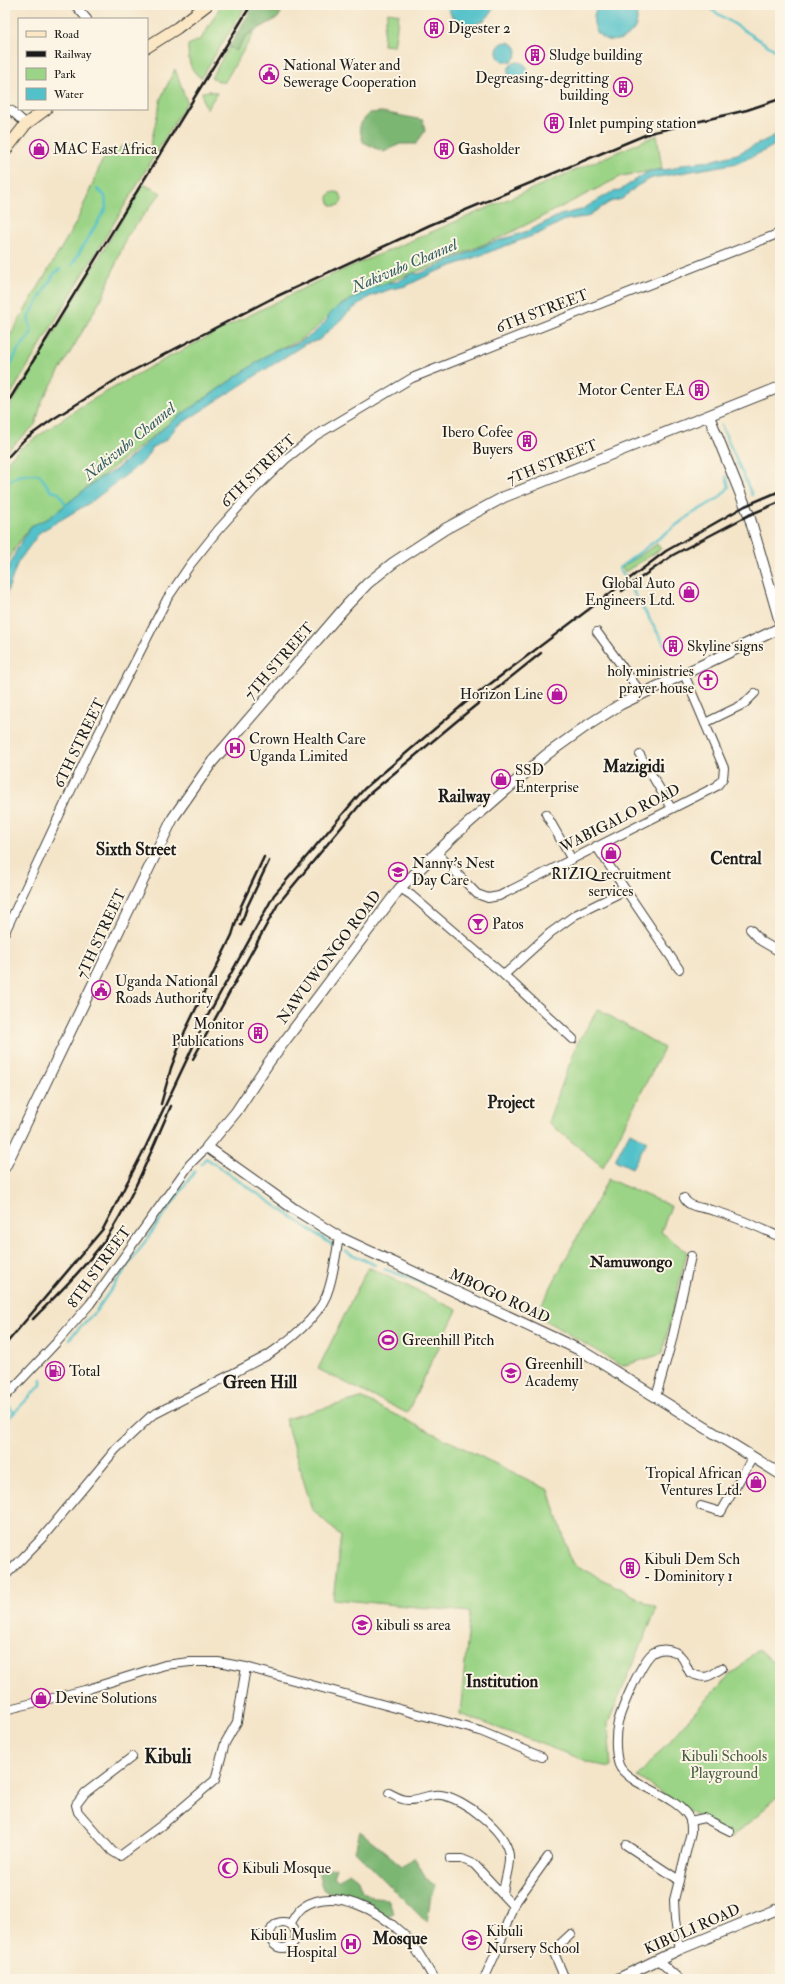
<svg xmlns="http://www.w3.org/2000/svg" width="785" height="1984" viewBox="0 0 785 1984" font-family="'IM FELL Double Pica',serif">
<style>
.green{fill:#9bd486;stroke:#5c7851}
.forest{fill:#7cb673;stroke:#4c6948}
.water{fill:#53c1c9;stroke:#386e72}
.lines{fill:none;stroke-linecap:round;stroke-linejoin:round}
.stream{stroke:#53c1c9;stroke-width:2.5}
.minor-casing{stroke:#3c3a36;stroke-width:10}
.tertiary-casing{stroke:#3c3a36;stroke-width:12}
.secondary-casing{stroke:#3c3a36;stroke-width:13}
.minor{stroke:#fff;stroke-width:8}
.tertiary{stroke:#fff;stroke-width:10}
.secondary{stroke:#fbe7c3;stroke-width:11}
.rail{stroke:#1c1c1c;stroke-width:2.5}
.labels{text-anchor:middle;stroke-width:4;stroke-linejoin:round;paint-order:stroke}
.poi-label{font-size:15px;fill:#1c1c1c;stroke:#fcf5e5;text-anchor:start}
.street-label{font-size:15px;fill:#1c1c1c;stroke:#fcf5e5}
.park-label{font-size:15px;fill:#485c41;stroke:#fcf5e5}
.water-label{font-size:16px;font-style:italic;fill:#325e61;stroke:#fcf5e5}
.neighbourhood-label{font-size:16px;font-weight:bold;fill:#1c1c1c;stroke:#fcf5e5}
.quarter-label{font-size:17px;font-weight:bold;fill:#1c1c1c;stroke:#fcf5e5}
.district-label{font-size:19px;font-weight:bold;fill:#1c1c1c;stroke:#fcf5e5}
</style>
<rect width="100%" height="100%" fill="#fcf5e5"/>
<filter id="ink" filterUnits="userSpaceOnUse"><feTurbulence type="fractalNoise" baseFrequency=".025" numOctaves="2"/><feDisplacementMap in="SourceGraphic" scale="8" xChannelSelector="R" yChannelSelector="G"/><feConvolveMatrix kernelMatrix="1 2 1 2 8 2 1 2 1" color-interpolation-filters="sRGB"/></filter>
<filter id="wash" filterUnits="userSpaceOnUse"><feTurbulence type="fractalNoise" baseFrequency=".012" numOctaves="4" result="noise"/><feDisplacementMap in="SourceGraphic" scale="16" xChannelSelector="R" yChannelSelector="G"/><feGaussianBlur stdDeviation="0.9" result="paint"/><feColorMatrix in="noise" values="0 0 0 0 0 0 0 0 0 0 0 0 0 0 0 0 0 1.4 0 .05"/><feComposite in="paint" operator="in"/></filter>
<g filter="url(#wash)">
<rect width="100%" height="100%" fill="#f4e5c9"/>
<g class="green">
<path d="M221 5H246L201 78C189 70 188 59 188 45L201 39Z"/>
<polygon points="388,12 399,14 394,46 383,45 384,27"/>
<polygon points="253,32 254,33 224,83 211,78 229,47 236,51 247,35"/>
<polygon points="175,69 187,102 5,404 5,344 77,221 102,161 124,145 150,148 161,98"/>
<polygon points="209,91 217,93 207,109 203,101 202,92"/>
<polygon points="657,135 662,169 622,176 506,235 435,265 374,287 348,301 336,308 316,328 298,341 275,350 172,421 49,518 31,526 16,546 5,567 5,464 18,450 80,407 150,367 236,322 322,279"/>
<polygon points="143,184 161,193 127,236 103,296 42,401 35,425 5,453 5,414"/>
<circle cx="335" cy="199" r="7"/>
<polygon points="657,544 661,549 625,572 622,567"/>
<polygon points="598,1009 664,1048 603,1167 548,1122 577,1044"/>
<polygon points="608,1179 671,1206 661,1232 687,1252 662,1354 622,1366 536,1315"/>
<polygon points="368,1267 457,1310 407,1413 318,1369"/>
<polygon points="361,1398 549,1490 572,1563 657,1608 608,1723 611,1767 595,1764 460,1714 470,1612 333,1599 341,1536 312,1509 285,1419"/>
<polygon points="758,1649 780,1669 780,1795 731,1838 637,1777 712,1693"/>
</g>
<g class="forest">
<polygon points="254,5 285,5 278,18 247,35 236,51 229,47"/>
<polygon points="382,112 423,120 425,131 416,144 400,144 384,152 363,142 359,126 369,113"/>
<polygon points="360,1831 402,1866 414,1857 428,1881 435,1886 431,1895 427,1923 355,1851"/>
<polygon points="336,1867 333,1878 338,1881 349,1872 357,1878 362,1891 374,1898 388,1899 394,1913 386,1919 370,1904 334,1895 322,1887 318,1871"/>
</g>
<g class="water">
<path d="M448 5H494C488 31 451 32 448 5Z"/>
<path d="M599 5H631C655 33 600 59 594 23 593 16 595 10 599 5Z"/>
<circle cx="507" cy="52" r="10"/>
<circle cx="518" cy="72" r="10"/>
<polygon points="780,133 780,142 764,151 738,163 652,178 637,186 622,199 610,202 586,217 565,220 540,233 433,273 406,286 391,289 369,297 350,311 319,340 305,344 176,427 167,439 152,448 144,461 91,502 40,532 18,562 5,598 5,575 17,549 31,526 49,518 97,480 115,470 172,421 275,350 296,344 313,334 326,321 329,315 336,308 374,287 391,282 397,282 413,273 419,274 488,244 528,231 560,215 581,210 610,193 622,189 649,171 672,169 683,164 710,161 737,154"/>
<polygon points="630,1132 647,1141 632,1168 615,1160"/>
</g>
<g class="lines">
<g class="stream">
<polyline points="704,5 780,53"/>
<polyline points="72,265 106,208 105,196 97,189"/>
<polyline points="5,376 18,350 31,334 31,328 28,318 54,274 60,269"/>
<polyline points="721,425 752,495"/>
<path d="M5 486C19 472 21 475 39 474L51 491 59 493 67 507"/>
<polyline points="665,645 619,568 690,515 719,498 729,487 726,476"/>
<polyline points="201,1164 206,1158 334,1246"/>
<polyline points="345,1251 375,1265"/>
<polyline points="384,1269 432,1286"/>
<polyline points="69,1339 96,1311 195,1171"/>
<polyline points="9,1406 14,1413"/>
<polyline points="5,1422 41,1385 41,1379"/>
</g>
</g>
</g>
<g filter="url(#ink)">
<g class="lines">
<defs>
<g id="minor">
<polyline points="75,5 87,19"/>
<polyline points="5,108 12,111 26,124"/>
<polyline points="597,632 642,694"/>
<polyline points="705,723 744,704 755,693"/>
<polyline points="640,755 671,808"/>
<polyline points="546,814 571,858"/>
<polyline points="596,846 679,969"/>
<polyline points="437,853 477,894 488,898 499,896 717,786 723,778 724,768 684,674"/>
<polyline points="400,888 411,895 504,975 573,1039"/>
<polyline points="750,929 761,941 780,952"/>
<polyline points="5,932 87,756 167,599 190,565 218,530 253,491 287,458 315,436 412,378 780,233"/>
<polyline points="504,975 550,933 575,915 626,890"/>
<path d="M684 1198C689 1208 702 1207 711 1210 735 1216 758 1227 780 1237"/>
<polyline points="5,1397 56,1343 90,1304 190,1164 207,1147"/>
<polyline points="656,1397 671,1344 691,1256"/>
<polyline points="701,1506 721,1512 753,1457"/>
<path d="M5 1576 42 1538 116 1449 151 1416 268 1355C290 1340 322 1315 329 1288 334 1272 336 1254 339 1237"/>
<polyline points="5,1710 85,1690 165,1665 190,1662 218,1662 246,1667 480,1731 542,1757"/>
<polyline points="132,1757 85,1793 76,1805 78,1812 112,1851 120,1856 162,1825 215,1780 225,1743 237,1722 246,1667"/>
<path d="M389 1793C395 1796 401 1800 408 1800 419 1801 429 1793 441 1795 464 1798 506 1831 509 1855 510 1868 504 1881 503 1894"/>
<polyline points="690,1821 704,1818 730,1831"/>
<polyline points="626,1845 679,1880"/>
<polyline points="450,1859 462,1859 474,1864 513,1906"/>
<circle cx="283" cy="1935" r="13"/>
<path d="M290 1924C294 1918 298 1910 303 1907 335 1886 379 1911 403 1934 416 1946 425 1964 434 1979"/>
<path d="M680 1949 675 1920 674 1900 691 1832C691 1828 691 1823 690 1820 683 1802 649 1790 634 1780 628 1776 621 1771 619 1765 615 1753 615 1734 618 1722 622 1708 642 1659 654 1652 660 1649 668 1649 675 1652 685 1657 685 1665 690 1673 706 1680 709 1677 722 1668"/>
<polyline points="658,1960 679,1979"/>
<polyline points="484,1979 499,1946 513,1906 548,1857"/>
<polyline points="565,1979 554,1953 556,1948 571,1934"/>
</g>
<g id="tertiary">
<polyline points="709,416 749,515 780,622"/>
<polyline points="780,628 621,704 585,727 546,755 456,834 400,888 269,1062 236,1112 207,1147 294,1209 339,1237 582,1351 780,1474"/>
<polyline points="5,1167 173,818 212,762 347,605 368,583 393,563 445,529 504,497 780,387"/>
<polyline points="618,1979 680,1949 780,1908"/>
</g>
<g id="secondary">
<polyline points="147,47 177,28 207,5"/>
<polyline points="5,151 26,124 46,109"/>
</g>
</defs>
<use href="#minor" class="minor-casing"/>
<use href="#tertiary" class="tertiary-casing"/>
<use href="#secondary" class="secondary-casing"/>
<use href="#minor" class="minor"/>
<use href="#tertiary" class="tertiary"/>
<use href="#secondary" class="secondary"/>
<g class="rail">
<polyline points="5,407 251,5"/>
<polyline points="5,460 24,440 53,419 117,379 271,299 430,225 650,133 747,110 780,99"/>
<polyline points="622,591 673,555 749,515 780,502"/>
<polyline points="241,925 247,907 269,861"/>
<polyline points="193,1059 278,904 368,795 470,710 541,653"/>
<polyline points="161,1104 171,1068 185,1031 232,935 241,906 264,857"/>
<path d="M33 1319C58 1294 84 1268 105 1240 133 1199 151 1151 171 1106"/>
<polyline points="5,1345 103,1229 146,1146 206,1019 274,895 364,789 465,703 666,551 745,506 780,491"/>
</g>
</g>
</g>
<defs>
<symbol id="building-ring" viewBox="-11 -11 22 22"><circle r="9.5" fill="#fcf5e5" stroke="#b5179e" stroke-width="1.5"/><path d="M-4-6H4V6H1V3H-1V6H-4ZM-2.5-4.3h1.7v1.8h-1.7ZM.8-4.3h1.7v1.8H.8ZM-2.5-1h1.7V.8h-1.7ZM.8-1h1.7V.8H.8Z" fill="#b5179e"/></symbol>
<symbol id="civic-ring" viewBox="-11 -11 22 22"><circle r="9.5" fill="#fcf5e5" stroke="#b5179e" stroke-width="1.5"/><path d="M-.6-6.5H3V-4.5H.6V-3L4-1V1h2V6H-6V1h2V-1L-.6-3ZM-1.2 2.5V6h2.4V2.5Z" fill="#b5179e"/></symbol>
<symbol id="shop-ring" viewBox="-11 -11 22 22"><circle r="9.5" fill="#fcf5e5" stroke="#b5179e" stroke-width="1.5"/><path d="M-5-2.5h2.3a2.7 3.5 0 0 1 5.4 0H5L5.5 6h-11ZM-1.5-2.5h3a1.5 2.3 0 0 0-3 0Z" fill="#b5179e"/></symbol>
<symbol id="church-ring" viewBox="-11 -11 22 22"><circle r="9.5" fill="#fcf5e5" stroke="#b5179e" stroke-width="1.5"/><path d="M-1.2-6h2.4v3.5h3.3v2.4h-3.3V6h-2.4V-.1h-3.3v-2.4h3.3Z" fill="#b5179e"/></symbol>
<symbol id="hospital-ring" viewBox="-11 -11 22 22"><circle r="9.5" fill="#fcf5e5" stroke="#b5179e" stroke-width="1.5"/><path d="M-5-5h3v3.5h4V-5h3V5h-3V1.5h-4V5h-3Z" fill="#b5179e"/></symbol>
<symbol id="school-ring" viewBox="-11 -11 22 22"><circle r="9.5" fill="#fcf5e5" stroke="#b5179e" stroke-width="1.5"/><path d="M0-5L7-2L0 1L-7-2ZM-4 1L0 2.5L4 1V4Q0 6-4 4Z" fill="#b5179e"/></symbol>
<symbol id="bar-ring" viewBox="-11 -11 22 22"><circle r="9.5" fill="#fcf5e5" stroke="#b5179e" stroke-width="1.5"/><path d="M-6-5H6L.8 .8V4.5H3.5V6h-7V4.5H-.8V.8Z" fill="#b5179e"/></symbol>
<symbol id="stadium-ring" viewBox="-11 -11 22 22"><circle r="9.5" fill="#fcf5e5" stroke="#b5179e" stroke-width="1.5"/><path d="M0-5a6.5 5 0 1 0 0 10a6.5 5 0 1 0 0-10ZM-3.5-1.8h7v3.6h-7Z" fill="#b5179e"/></symbol>
<symbol id="fuel-ring" viewBox="-11 -11 22 22"><circle r="9.5" fill="#fcf5e5" stroke="#b5179e" stroke-width="1.5"/><path d="M-5.5-6h7V0h2V4h1.3V-2.5L3-4.5l.8-.8L6-3V5H2.5V1h-1V6h-7ZM-4.2-4.7v3.2H.2V-4.7Z" fill="#b5179e"/></symbol>
<symbol id="mosque-ring" viewBox="-11 -11 22 22"><circle r="9.5" fill="#fcf5e5" stroke="#b5179e" stroke-width="1.5"/><path d="M3.5-4.9A6 6 0 1 0 3.5 4.9A5 5 0 1 1 3.5-4.9Z" fill="#b5179e"/></symbol>
</defs>
<g fill-rule="evenodd">
<use href="#building-ring" x="423" y="17" width="22" height="22"/>
<use href="#building-ring" x="524" y="44" width="22" height="22"/>
<use href="#civic-ring" x="258" y="63" width="22" height="22"/>
<use href="#building-ring" x="612" y="76" width="22" height="22"/>
<use href="#building-ring" x="543" y="112" width="22" height="22"/>
<use href="#shop-ring" x="28" y="138" width="22" height="22"/>
<use href="#building-ring" x="433" y="138" width="22" height="22"/>
<use href="#building-ring" x="688" y="379" width="22" height="22"/>
<use href="#building-ring" x="516" y="430" width="22" height="22"/>
<use href="#shop-ring" x="678" y="581" width="22" height="22"/>
<use href="#building-ring" x="662" y="635" width="22" height="22"/>
<use href="#church-ring" x="697" y="669" width="22" height="22"/>
<use href="#shop-ring" x="546" y="683" width="22" height="22"/>
<use href="#hospital-ring" x="224" y="737" width="22" height="22"/>
<use href="#shop-ring" x="490" y="768" width="22" height="22"/>
<use href="#shop-ring" x="600" y="842" width="22" height="22"/>
<use href="#school-ring" x="387" y="861" width="22" height="22"/>
<use href="#bar-ring" x="467" y="913" width="22" height="22"/>
<use href="#civic-ring" x="90" y="979" width="22" height="22"/>
<use href="#building-ring" x="247" y="1022" width="22" height="22"/>
<use href="#stadium-ring" x="377" y="1329" width="22" height="22"/>
<use href="#fuel-ring" x="44" y="1360" width="22" height="22"/>
<use href="#school-ring" x="500" y="1362" width="22" height="22"/>
<use href="#shop-ring" x="745" y="1471" width="22" height="22"/>
<use href="#building-ring" x="619" y="1557" width="22" height="22"/>
<use href="#school-ring" x="351" y="1614" width="22" height="22"/>
<use href="#shop-ring" x="30" y="1687" width="22" height="22"/>
<use href="#mosque-ring" x="217" y="1857" width="22" height="22"/>
<use href="#school-ring" x="461" y="1929" width="22" height="22"/>
<use href="#hospital-ring" x="340" y="1933" width="22" height="22"/>
</g>
<g class="labels">
<g class="poi-label">
<text x="448" y="33">Digester 2</text>
<text x="549" y="60">Sludge building</text>
<text x="283" y="70">National Water and<tspan x="283" dy="17">Sewerage Cooperation</tspan></text>
<text x="609" y="83" text-anchor="end">Degreasing-degritting<tspan x="609" dy="17">building</tspan></text>
<text x="568" y="128">Inlet pumping station</text>
<text x="53" y="154">MAC East Africa</text>
<text x="458" y="154">Gasholder</text>
<text x="685" y="395" text-anchor="end">Motor Center EA</text>
<text x="513" y="437" text-anchor="end">Ibero Cofee<tspan x="513" dy="17">Buyers</tspan></text>
<text x="675" y="588" text-anchor="end">Global Auto<tspan x="675" dy="17">Engineers Ltd.</tspan></text>
<text x="687" y="651">Skyline signs</text>
<text x="694" y="676" text-anchor="end">holy ministries<tspan x="694" dy="17">prayer house</tspan></text>
<text x="543" y="699" text-anchor="end">Horizon Line</text>
<text x="249" y="744">Crown Health Care<tspan x="249" dy="17">Uganda Limited</tspan></text>
<text x="515" y="775">SSD<tspan x="515" dy="17">Enterprise</tspan></text>
<text x="412" y="868">Nanny's Nest<tspan x="412" dy="17">Day Care</tspan></text>
<text x="611" y="879" text-anchor="middle">RIZIQ recruitment<tspan x="611" dy="17">services</tspan></text>
<text x="492" y="929">Patos</text>
<text x="115" y="986">Uganda National<tspan x="115" dy="17">Roads Authority</tspan></text>
<text x="244" y="1029" text-anchor="end">Monitor<tspan x="244" dy="17">Publications</tspan></text>
<text x="402" y="1345">Greenhill Pitch</text>
<text x="525" y="1369">Greenhill<tspan x="525" dy="17">Academy</tspan></text>
<text x="69" y="1376">Total</text>
<text x="742" y="1478" text-anchor="end">Tropical African<tspan x="742" dy="17">Ventures Ltd.</tspan></text>
<text x="644" y="1564">Kibuli Dem Sch<tspan x="644" dy="17">- Dominitory 1</tspan></text>
<text x="376" y="1630">kibuli ss area</text>
<text x="55" y="1703">Devine Solutions</text>
<text x="242" y="1873">Kibuli Mosque</text>
<text x="486" y="1936">Kibuli<tspan x="486" dy="17">Nursery School</tspan></text>
<text x="337" y="1940" text-anchor="end">Kibuli Muslim<tspan x="337" dy="17">Hospital</tspan></text>
</g>
<g class="street-label">
<text transform="translate(542 311) rotate(-21)" y="5">6TH STREET</text>
<text transform="translate(552 462) rotate(-22)" y="5">7TH STREET</text>
<text transform="translate(258 471) rotate(-44)" y="5">6TH STREET</text>
<text transform="translate(279 661) rotate(-49)" y="5">7TH STREET</text>
<text transform="translate(79 743) rotate(-64)" y="5">6TH STREET</text>
<text transform="translate(620 818) rotate(-27)" y="5">WABIGALO ROAD</text>
<text transform="translate(101 934) rotate(-65)" y="5">7TH STREET</text>
<text transform="translate(329 957) rotate(-53)" y="5">NAWUWONGO ROAD</text>
<text transform="translate(99 1267) rotate(-54)" y="5">8TH STREET</text>
<text transform="translate(500 1296) rotate(25)" y="5">MBOGO ROAD</text>
<text transform="translate(692 1929) rotate(-24)" y="5">KIBULI ROAD</text>
</g>
<g class="park-label">
<text x="724" y="1761">Kibuli Schools<tspan x="724" dy="17">Playground</tspan></text>
</g>
<g class="water-label">
<text transform="translate(404 265) rotate(-23)" y="6">Nakivubo Channel</text>
<text transform="translate(129 441) rotate(-39)" y="6">Nakivubo Channel</text>
</g>
<g class="neighbourhood-label">
<text x="631" y="1267">Namuwongo</text>
</g>
<g class="quarter-label">
<text x="634" y="772">Mazigidi</text>
<text x="464" y="802">Railway</text>
<text x="136" y="855">Sixth Street</text>
<text x="736" y="864">Central</text>
<text x="511" y="1108">Project</text>
<text x="260" y="1388">Green Hill</text>
<text x="502" y="1687">Institution</text>
<text x="400" y="1944">Mosque</text>
</g>
<g class="district-label">
<text x="168" y="1763">Kibuli</text>
</g>
</g>
<rect width="785" height="1984" fill="none" stroke="#fcf5e5" stroke-width="20"/>
<rect x="18" y="18" width="130" height="92" fill="#fcf5e5" stroke="#a29e95"/>
<rect x="26" y="31" width="20" height="6" fill="#fbe7c3" stroke="#a29e95"/>
<text x="54" y="38" font-size="12" fill="#1c1c1c">Road</text>
<rect x="26" y="51" width="20" height="6" fill="#1c1c1c" stroke="#a29e95"/>
<text x="54" y="58" font-size="12" fill="#1c1c1c">Railway</text>
<rect x="26" y="68" width="20" height="12" fill="#9bd486" stroke="#a29e95"/>
<text x="54" y="78" font-size="12" fill="#1c1c1c">Park</text>
<rect x="26" y="88" width="20" height="12" fill="#53c1c9" stroke="#a29e95"/>
<text x="54" y="98" font-size="12" fill="#1c1c1c">Water</text>
</svg>
